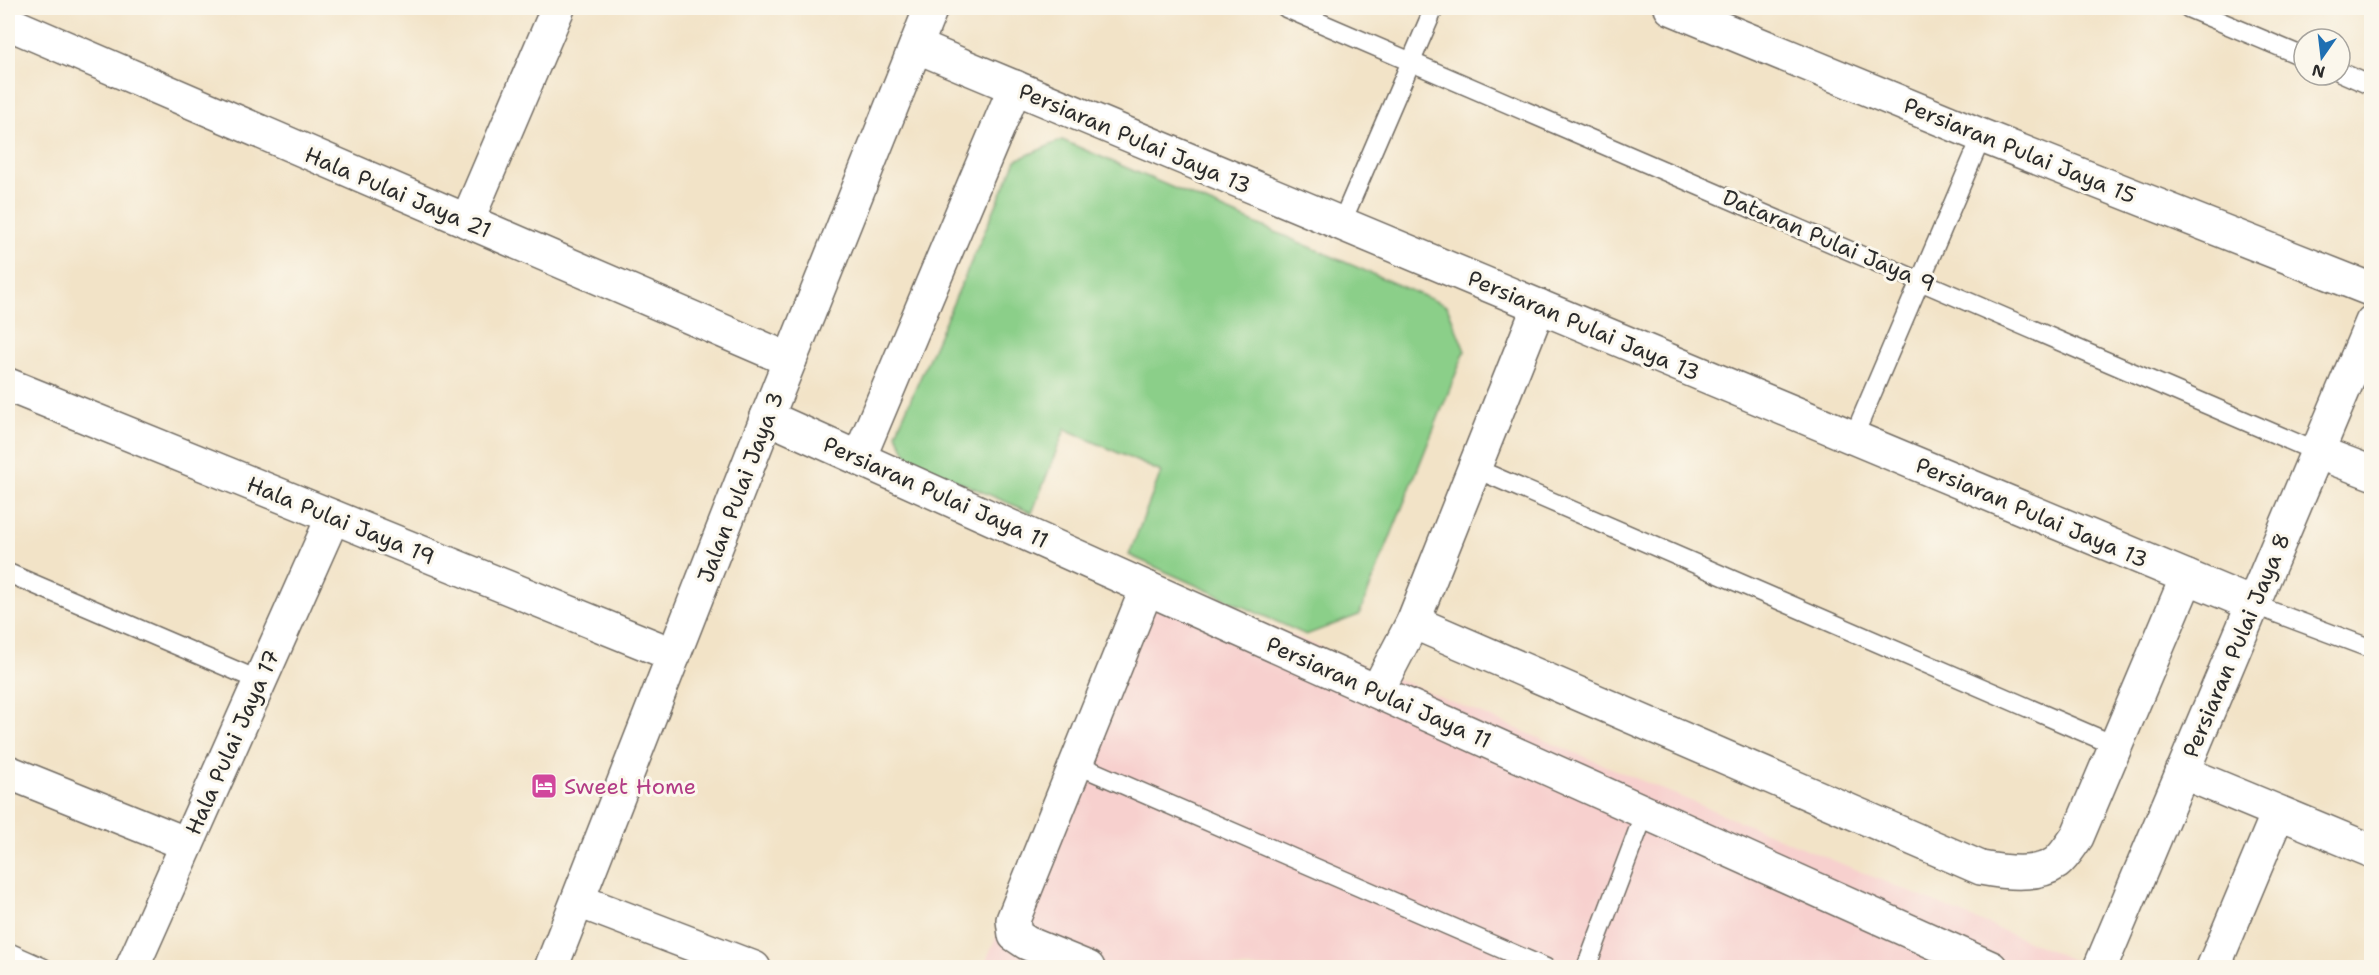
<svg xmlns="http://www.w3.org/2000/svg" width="2379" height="975" viewBox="0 0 2379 975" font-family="'Shantell Sans',sans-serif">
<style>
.built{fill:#f7d0ce}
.green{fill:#8bcf89;stroke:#5b7d5a;stroke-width:1.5}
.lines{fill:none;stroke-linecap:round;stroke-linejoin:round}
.service-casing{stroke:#716b62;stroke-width:21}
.minor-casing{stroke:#716b62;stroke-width:36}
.service{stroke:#fff;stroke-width:18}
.minor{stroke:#fff;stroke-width:33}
.labels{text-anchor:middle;stroke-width:6;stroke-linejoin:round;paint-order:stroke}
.street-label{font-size:22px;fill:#2b2b2b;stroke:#fbf7ec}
.hotel-label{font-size:22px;fill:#b23c85;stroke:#fbf7ec;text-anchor:start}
</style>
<rect width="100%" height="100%" fill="#fbf7ec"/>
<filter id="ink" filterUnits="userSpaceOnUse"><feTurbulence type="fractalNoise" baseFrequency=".0167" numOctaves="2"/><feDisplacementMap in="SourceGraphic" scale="12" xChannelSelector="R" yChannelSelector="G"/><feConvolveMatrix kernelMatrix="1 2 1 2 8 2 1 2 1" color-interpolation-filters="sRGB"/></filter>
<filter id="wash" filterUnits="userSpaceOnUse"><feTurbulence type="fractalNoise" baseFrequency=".008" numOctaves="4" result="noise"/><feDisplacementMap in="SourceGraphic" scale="24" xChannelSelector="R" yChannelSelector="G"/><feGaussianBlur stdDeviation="1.35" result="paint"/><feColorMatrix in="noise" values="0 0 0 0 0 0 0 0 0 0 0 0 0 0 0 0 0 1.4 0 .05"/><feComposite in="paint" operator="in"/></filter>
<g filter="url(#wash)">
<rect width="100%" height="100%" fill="#f2e3c7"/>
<polygon class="built" points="1147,575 2090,967 983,968"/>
<polygon class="green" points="1062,140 1447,306 1465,351 1359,615 1306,635 1129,555 1161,472 1065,429 1032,513 910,461 896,433 1016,160"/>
</g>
<g filter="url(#ink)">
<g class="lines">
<defs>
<g id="service">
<polyline points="1286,8 2317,452"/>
<polyline points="2188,8 2304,57"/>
<polyline points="2340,72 2372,86"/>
<polyline points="1341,224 1434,8"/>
<polyline points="1853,438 1982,136"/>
<polyline points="1474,468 2114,745"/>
<polyline points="8,573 260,681"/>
<polyline points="2252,604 2372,649"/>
<polyline points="1076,764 1546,968"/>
<polyline points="8,952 44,968"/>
<polyline points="1586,968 1645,812"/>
</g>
<g id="minor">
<polyline points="1671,8 1982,136 2372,290"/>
<polyline points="8,23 790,360"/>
<polyline points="916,46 2252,604"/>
<polyline points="467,221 558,8"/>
<polyline points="8,385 674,655"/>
<polyline points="767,417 1991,968"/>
<polyline points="2317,452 2372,473"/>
<polyline points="859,458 1015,87"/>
<path d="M1413 622 1981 868C2002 872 2036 877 2056 863 2064 857 2071 845 2077 837L2187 577"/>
<polyline points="1377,691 1413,622 1539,306"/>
<polyline points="8,772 187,844"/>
<polyline points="2182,772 2372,851"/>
<polyline points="579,901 754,968"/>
<polyline points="132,968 333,517"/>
<polyline points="551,968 767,417 931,8"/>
<polyline points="1088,968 1027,943 1015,935 1013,920 1147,588"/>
<polyline points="2100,968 2372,322"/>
<polyline points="2213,968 2278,813"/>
</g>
</defs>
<use href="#service" class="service-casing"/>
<use href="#minor" class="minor-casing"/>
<use href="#service" class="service"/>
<use href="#minor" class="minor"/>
</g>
</g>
<defs>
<symbol id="hotel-square" viewBox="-11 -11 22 22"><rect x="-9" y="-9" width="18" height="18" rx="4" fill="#d1479c" stroke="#fbf7ec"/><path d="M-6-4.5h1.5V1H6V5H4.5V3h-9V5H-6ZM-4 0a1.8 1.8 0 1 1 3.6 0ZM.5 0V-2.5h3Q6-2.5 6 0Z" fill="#fff"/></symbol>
</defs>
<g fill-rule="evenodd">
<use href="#hotel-square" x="529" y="771" width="30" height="30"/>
</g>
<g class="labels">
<g class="street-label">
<text transform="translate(1135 138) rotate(23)" y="8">Persiaran Pulai Jaya 13</text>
<text transform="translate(2020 150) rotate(22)" y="8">Persiaran Pulai Jaya 15</text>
<text transform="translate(398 192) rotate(23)" y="8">Hala Pulai Jaya 21</text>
<text transform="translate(1829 240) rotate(23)" y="8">Dataran Pulai Jaya 9</text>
<text transform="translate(1584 325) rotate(23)" y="8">Persiaran Pulai Jaya 13</text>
<text transform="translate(740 487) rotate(-69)" y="8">Jalan Pulai Jaya 3</text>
<text transform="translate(936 492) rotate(24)" y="8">Persiaran Pulai Jaya 11</text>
<text transform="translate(2032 512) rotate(23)" y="8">Persiaran Pulai Jaya 13</text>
<text transform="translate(341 520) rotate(22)" y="8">Hala Pulai Jaya 19</text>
<text transform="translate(2236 645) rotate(-67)" y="8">Persiaran Pulai Jaya 8</text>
<text transform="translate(1379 692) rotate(24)" y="8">Persiaran Pulai Jaya 11</text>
<text transform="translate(232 742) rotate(-66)" y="8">Hala Pulai Jaya 17</text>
</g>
<g class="hotel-label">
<text x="564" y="794">Sweet Home</text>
</g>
</g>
<rect width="2379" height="975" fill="none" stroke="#fbf7ec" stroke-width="30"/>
<g transform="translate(2322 57) rotate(194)"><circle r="28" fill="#fbf7ec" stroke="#a8a59f" stroke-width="1.5"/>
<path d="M0-4.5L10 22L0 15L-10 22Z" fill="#1f6fb2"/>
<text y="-9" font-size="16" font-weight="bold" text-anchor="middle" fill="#2b2b2b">N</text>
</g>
</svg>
